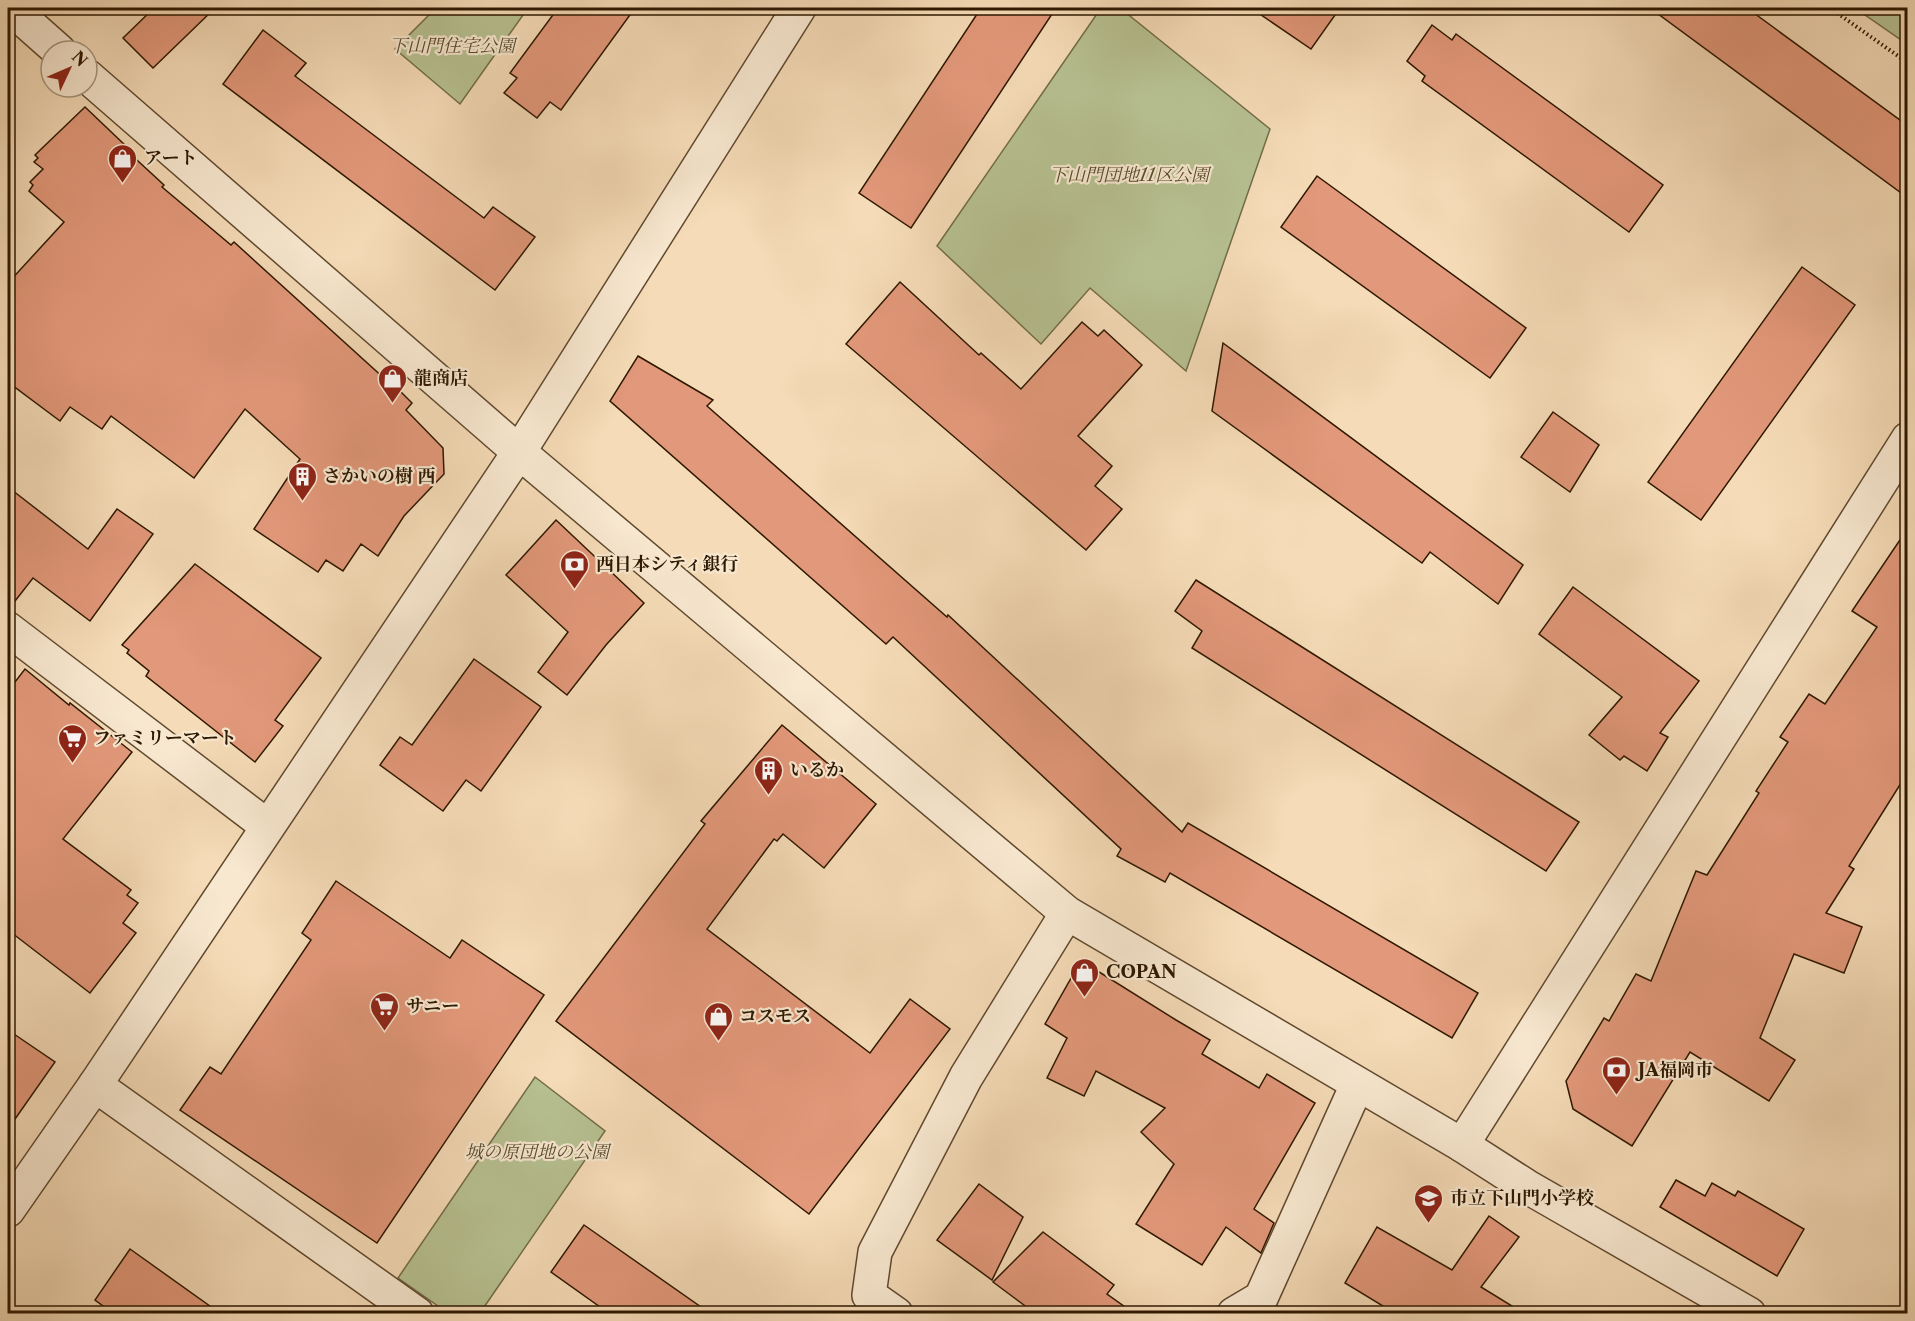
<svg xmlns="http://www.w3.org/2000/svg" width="1915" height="1321" viewBox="0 0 1915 1321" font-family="'Libre Caslon Text','Noto Serif JP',serif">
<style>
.green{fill:#b7c192;stroke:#726c49;stroke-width:1.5}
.building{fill:#e2987a;stroke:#2e1800;stroke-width:1.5}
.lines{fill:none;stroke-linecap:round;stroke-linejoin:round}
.minor-casing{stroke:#60492e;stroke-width:36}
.tertiary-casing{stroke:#60492e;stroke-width:36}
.path{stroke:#2e1800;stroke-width:4;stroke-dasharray:1.5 3;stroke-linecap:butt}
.minor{stroke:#f8e8d0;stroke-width:33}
.tertiary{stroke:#f8e8d0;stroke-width:33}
.labels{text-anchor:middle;stroke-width:4.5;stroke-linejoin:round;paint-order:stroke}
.park-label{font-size:18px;font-style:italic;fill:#574b2c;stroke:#f8e8d0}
.poi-label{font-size:18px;font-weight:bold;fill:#2e1800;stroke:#f8e8d0;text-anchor:start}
</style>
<rect width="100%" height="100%" fill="#f5dbb7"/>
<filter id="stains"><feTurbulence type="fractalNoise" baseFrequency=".00333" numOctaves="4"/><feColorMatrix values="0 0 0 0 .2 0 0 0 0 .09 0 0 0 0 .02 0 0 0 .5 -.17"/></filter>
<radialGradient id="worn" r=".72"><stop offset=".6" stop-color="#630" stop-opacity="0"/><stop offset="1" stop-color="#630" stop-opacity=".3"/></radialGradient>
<g class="green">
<polygon points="436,8 528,8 460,104 395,49"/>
<polygon points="1101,8 1120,8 1270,129 1186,371 1090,288 1041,344 937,246"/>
<polygon points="1855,8 1907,8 1907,44"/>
<polygon points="535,1077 605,1131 480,1313 448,1313 398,1278"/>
</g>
<g class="building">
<polygon points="154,8 215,8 153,68 123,38"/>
<polygon points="558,8 635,8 561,110 550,102 537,118 504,93 517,78 510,73"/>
<polygon points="981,8 1056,8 911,228 859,193"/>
<polygon points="1251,8 1340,8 1311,49"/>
<polygon points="1650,8 1747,8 1908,126 1908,198"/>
<polygon points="1432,25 1452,40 1456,34 1663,185 1629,232 1422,81 1425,76 1407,61"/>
<polygon points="263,30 306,63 295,76 484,218 493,207 535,237 495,290 223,84"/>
<polygon points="85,107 127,147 125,149 164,185 162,187 231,245 234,242 385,379 386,377 412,403 406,410 443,448 444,474 404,516 378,556 361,544 343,571 326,560 318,572 254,529 300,459 245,409 194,478 111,416 102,429 70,407 60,421 8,382 8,283 64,222 29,191 33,185 30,182 43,169 34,162 38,158 35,155"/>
<polygon points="1317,176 1526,328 1490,378 1281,227"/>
<polygon points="1802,267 1855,305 1701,520 1648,482"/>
<polygon points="900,282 979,355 981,353 1021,389 1082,322 1098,336 1104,330 1142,365 1078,436 1112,466 1095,486 1122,509 1086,550 846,344"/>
<polygon points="1223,343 1523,565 1498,604 1430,552 1422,563 1212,411"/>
<polygon points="638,356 713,400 707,406 947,617 948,615 1182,832 1188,823 1478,993 1452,1038 1170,873 1165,882 1117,856 1121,849 893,637 886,644 610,401"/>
<polygon points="1553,412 1599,445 1570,492 1521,457"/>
<polygon points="8,487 88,549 117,509 153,534 90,621 33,578 8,610"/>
<polygon points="556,520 644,603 606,645 567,695 538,672 568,632 506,575"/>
<polygon points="1908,528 1908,772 1849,866 1854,869 1826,913 1862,927 1844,973 1794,954 1760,1038 1795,1060 1769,1101 1690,1052 1632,1146 1573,1109 1566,1081 1604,1018 1609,1021 1636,974 1651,981 1696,871 1707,875 1759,793 1756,791 1788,742 1780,737 1809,694 1825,704 1877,627 1852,611"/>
<polygon points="195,564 321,658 275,720 283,726 255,762 146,676 149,671 127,653 129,650 122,645"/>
<polygon points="1196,580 1579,822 1546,871 1192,648 1202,631 1175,611"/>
<polygon points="1573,587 1699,681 1660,733 1668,737 1647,771 1624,756 1620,760 1589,735 1622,697 1539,634"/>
<polygon points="474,659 541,707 481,791 466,780 443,811 380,765 400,737 412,745"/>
<polygon points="25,669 69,705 70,703 132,752 63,839 131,890 127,895 138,903 123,923 136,933 90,993 8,930 8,691"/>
<polygon points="782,725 876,804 824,868 783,834 777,841 774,839 707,929 870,1053 910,999 950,1029 809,1214 556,1021 705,824 701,821"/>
<polygon points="336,881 450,958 462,940 544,995 377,1243 180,1110 210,1067 221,1074 311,940 302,933"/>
<polygon points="1096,970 1176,1020 1210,1040 1202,1054 1259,1088 1267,1074 1315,1103 1254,1209 1274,1223 1261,1253 1226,1227 1202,1265 1136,1224 1174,1164 1141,1132 1165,1108 1096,1071 1084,1096 1047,1078 1067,1038 1045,1024 1074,973"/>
<polygon points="8,1030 55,1062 8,1129"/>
<polygon points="1676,1180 1705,1196 1712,1183 1735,1196 1738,1191 1804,1229 1777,1276 1660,1207"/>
<polygon points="979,1184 1023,1217 992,1280 937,1240"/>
<polygon points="1489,1216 1519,1237 1481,1287 1525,1314 1396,1314 1345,1283 1377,1227 1452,1270"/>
<polygon points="584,1225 711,1314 610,1314 551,1272"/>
<polygon points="1043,1232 1114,1285 1107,1294 1135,1314 1036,1314 993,1282"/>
<polygon points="130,1249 221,1314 114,1314 95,1300"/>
</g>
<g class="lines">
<defs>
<g id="minor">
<polyline points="8,629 267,826"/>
<polyline points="95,1085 417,1314"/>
<polyline points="1462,1145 1908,439"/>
<polyline points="1234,1314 1261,1298 1357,1085"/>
</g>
<g id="tertiary">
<polyline points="8,12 24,20 59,51"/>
<polyline points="87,76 519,452 1067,913 1462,1145 1526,1186 1749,1314"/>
<polyline points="8,1210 95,1085 519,452 799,8"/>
<polyline points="896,1314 869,1295 875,1252 966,1077 1067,913"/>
</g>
</defs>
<use href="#minor" class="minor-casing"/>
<use href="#tertiary" class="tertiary-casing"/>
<polyline class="path" points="1830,8 1908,63"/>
<use href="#minor" class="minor"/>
<use href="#tertiary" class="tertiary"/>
</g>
<defs>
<symbol id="shop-pin" viewBox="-11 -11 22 30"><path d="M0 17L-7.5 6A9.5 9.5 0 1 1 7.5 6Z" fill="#8f2418" stroke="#f8e8d0"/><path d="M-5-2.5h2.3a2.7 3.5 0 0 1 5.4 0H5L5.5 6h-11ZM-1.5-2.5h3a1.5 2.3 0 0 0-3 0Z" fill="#fff"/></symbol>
<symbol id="building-pin" viewBox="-11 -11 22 30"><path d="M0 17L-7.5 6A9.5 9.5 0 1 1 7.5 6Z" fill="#8f2418" stroke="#f8e8d0"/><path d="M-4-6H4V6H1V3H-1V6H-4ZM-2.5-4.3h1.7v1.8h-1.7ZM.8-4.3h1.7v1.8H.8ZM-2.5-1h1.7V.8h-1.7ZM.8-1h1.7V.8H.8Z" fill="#fff"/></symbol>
<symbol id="bank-pin" viewBox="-11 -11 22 30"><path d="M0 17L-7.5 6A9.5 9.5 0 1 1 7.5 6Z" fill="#8f2418" stroke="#f8e8d0"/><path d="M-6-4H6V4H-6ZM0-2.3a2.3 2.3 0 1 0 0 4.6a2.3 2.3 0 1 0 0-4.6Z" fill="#fff"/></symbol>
<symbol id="supermarket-pin" viewBox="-11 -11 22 30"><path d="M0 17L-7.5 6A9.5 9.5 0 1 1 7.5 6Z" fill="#8f2418" stroke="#f8e8d0"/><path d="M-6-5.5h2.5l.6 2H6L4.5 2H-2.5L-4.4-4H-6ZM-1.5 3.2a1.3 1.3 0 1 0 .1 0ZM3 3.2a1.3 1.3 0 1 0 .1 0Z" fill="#fff"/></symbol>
<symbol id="school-pin" viewBox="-11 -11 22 30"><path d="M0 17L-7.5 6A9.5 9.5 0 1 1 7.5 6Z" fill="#8f2418" stroke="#f8e8d0"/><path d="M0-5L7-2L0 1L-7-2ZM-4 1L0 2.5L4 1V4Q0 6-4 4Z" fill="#fff"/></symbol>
</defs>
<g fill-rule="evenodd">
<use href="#shop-pin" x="106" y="142" width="33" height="45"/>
<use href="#shop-pin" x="376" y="362" width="33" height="45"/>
<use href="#building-pin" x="286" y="460" width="33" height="45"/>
<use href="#bank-pin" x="558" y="548" width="33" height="45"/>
<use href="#supermarket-pin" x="56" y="722" width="33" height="45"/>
<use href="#building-pin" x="752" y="754" width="33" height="45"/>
<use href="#shop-pin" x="1068" y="956" width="33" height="45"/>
<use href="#supermarket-pin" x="368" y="990" width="33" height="45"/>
<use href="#shop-pin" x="702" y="1000" width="33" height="45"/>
<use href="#bank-pin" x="1600" y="1054" width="33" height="45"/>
<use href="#school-pin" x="1412" y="1182" width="33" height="45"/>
</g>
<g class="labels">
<g class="park-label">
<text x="452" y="52">下山門住宅公園</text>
<text x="1129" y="181">下山門団地11区公園</text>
<text x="537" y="1158">城の原団地の公園</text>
</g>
<g class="poi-label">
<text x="144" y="164">アート</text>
<text x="414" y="384">龍商店</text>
<text x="323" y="482">さかいの樹 西</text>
<text x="596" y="570">西日本シティ銀行</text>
<text x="93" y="744">ファミリーマート</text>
<text x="790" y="776">いるか</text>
<text x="1106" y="978">COPAN</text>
<text x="406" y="1012">サニー</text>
<text x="739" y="1022">コスモス</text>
<text x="1638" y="1076">JA福岡市</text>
<text x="1450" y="1204">市立下山門小学校</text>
</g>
</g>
<rect width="1915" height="1321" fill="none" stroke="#f5dbb7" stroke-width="30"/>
<rect x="9" y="9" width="1897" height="1303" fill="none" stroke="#2e1800" stroke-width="3"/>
<rect x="15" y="15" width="1885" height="1291" fill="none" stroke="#2e1800" stroke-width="1.5"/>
<g transform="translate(69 69) rotate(46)"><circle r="28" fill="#f8e8d0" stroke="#a7957d" stroke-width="1.5"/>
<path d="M0-4.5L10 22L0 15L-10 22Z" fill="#8f2418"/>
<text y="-9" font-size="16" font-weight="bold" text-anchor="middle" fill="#2e1800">N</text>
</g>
<rect width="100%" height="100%" filter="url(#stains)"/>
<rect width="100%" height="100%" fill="url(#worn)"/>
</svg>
